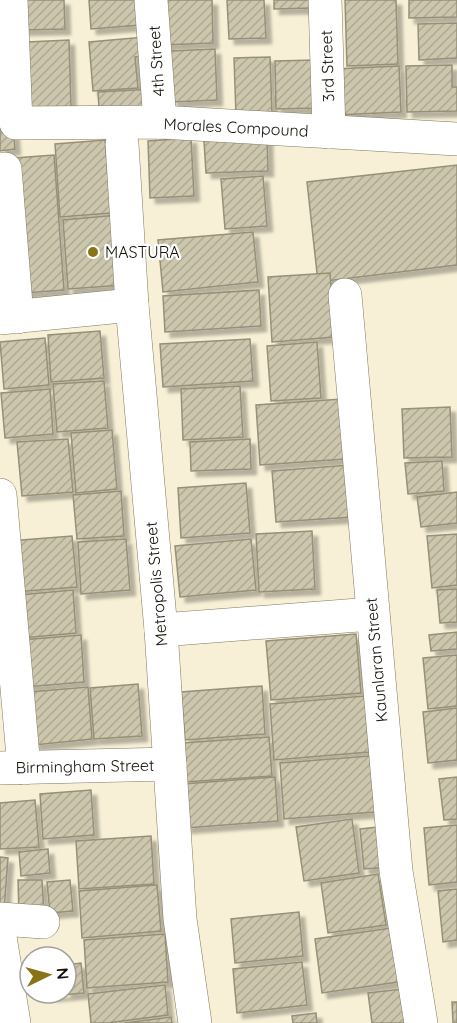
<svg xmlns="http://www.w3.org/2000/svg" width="457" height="1023" viewBox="0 0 457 1023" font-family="Quicksand,sans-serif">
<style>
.building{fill:url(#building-hatch);stroke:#969078;stroke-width:1.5;filter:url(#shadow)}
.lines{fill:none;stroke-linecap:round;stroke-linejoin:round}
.minor-casing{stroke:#7f7962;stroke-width:34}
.minor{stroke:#fff;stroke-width:33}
.poi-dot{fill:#887316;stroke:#fff;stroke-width:2}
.labels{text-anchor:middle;stroke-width:4.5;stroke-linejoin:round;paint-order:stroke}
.street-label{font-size:16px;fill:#141109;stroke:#fff}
.poi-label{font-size:16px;fill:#141109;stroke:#fff;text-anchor:start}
</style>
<defs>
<pattern id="building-hatch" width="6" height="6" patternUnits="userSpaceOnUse" patternTransform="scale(1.5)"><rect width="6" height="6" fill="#ccc6ad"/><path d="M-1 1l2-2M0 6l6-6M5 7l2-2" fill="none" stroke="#aea994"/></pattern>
<filter id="shadow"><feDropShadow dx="5.5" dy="5.5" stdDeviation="1.5" flood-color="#0004"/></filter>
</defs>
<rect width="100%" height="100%" fill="#f7f0d6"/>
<g class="building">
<polygon points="22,0 64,0 65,29 23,30"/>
<polygon points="89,0 139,0 141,25 91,29"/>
<polygon points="162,0 212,0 213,43 163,45"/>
<polygon points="227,0 264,0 266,38 229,39"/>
<polygon points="274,0 313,0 313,8 274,9"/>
<polygon points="345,0 396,0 398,64 347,66"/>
<polygon points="409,0 457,0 457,17 409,18"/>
<polygon points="457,23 457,58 419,60 418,24"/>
<polygon points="145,37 146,56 135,57 138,88 93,91 89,42"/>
<polygon points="69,40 71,107 30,109 27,42"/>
<polygon points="215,49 217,100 172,102 170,51"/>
<polygon points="270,57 272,114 236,116 234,58"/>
<polygon points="316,60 318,108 276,109 275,61"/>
<polygon points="452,65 452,87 457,87 457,111 407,112 406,66"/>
<polygon points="399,66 401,112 336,115 334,69"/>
<polygon points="155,89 156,105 99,108 98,92"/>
<polygon points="0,114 12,114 15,149 0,151"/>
<polygon points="191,138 194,196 150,198 148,141"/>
<polygon points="267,138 268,171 206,173 204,141"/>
<polygon points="105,140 111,213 60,217 55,144"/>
<polygon points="54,155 64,290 24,293 14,158"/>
<polygon points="457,165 457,265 318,282 307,182"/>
<polygon points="263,176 267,226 225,229 221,179"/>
<polygon points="118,215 124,285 68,289 63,220"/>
<polygon points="253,232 258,282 163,292 158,240"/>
<polygon points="330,273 335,337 272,342 268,277"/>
<polygon points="259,290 261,326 165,332 163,296"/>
<polygon points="100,331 104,378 51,382 48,335"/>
<polygon points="45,338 49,385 4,389 0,342"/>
<polygon points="250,339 253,381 163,387 160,344"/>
<polygon points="317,342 321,398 271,401 267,346"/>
<polygon points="104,381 108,428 57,432 53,384"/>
<polygon points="240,386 243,437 183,440 181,389"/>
<polygon points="50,389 53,434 5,438 1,393"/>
<polygon points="342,399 346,459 260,465 256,405"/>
<polygon points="450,407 452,457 404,458 402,409"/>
<polygon points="112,430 117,489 76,493 71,433"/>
<polygon points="68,439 73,492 22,496 17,442"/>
<polygon points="250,439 251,469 191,471 190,442"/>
<polygon points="442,461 444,491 408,494 405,463"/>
<polygon points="350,465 354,517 276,522 272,471"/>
<polygon points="246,483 250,533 181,538 178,488"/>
<polygon points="121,491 124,536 77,539 73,495"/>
<polygon points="457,492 457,523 421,527 417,497"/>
<polygon points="312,531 315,589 259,592 256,534"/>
<polygon points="457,534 457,585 432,588 427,536"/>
<polygon points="72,536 77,587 14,592 9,541"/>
<polygon points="126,539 130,590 81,594 78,542"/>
<polygon points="251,539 256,590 180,597 175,546"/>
<polygon points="457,589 457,622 440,623 437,590"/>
<polygon points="73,590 76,633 22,638 19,595"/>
<polygon points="457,632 457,649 431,651 429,635"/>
<polygon points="356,634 361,693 271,700 266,641"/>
<polygon points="81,635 84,682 25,687 21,640"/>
<polygon points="457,655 457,706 428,709 423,658"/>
<polygon points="138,684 142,736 94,739 90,688"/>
<polygon points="262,686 265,734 185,740 181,692"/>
<polygon points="88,687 92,739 34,745 29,692"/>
<polygon points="365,696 369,752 274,760 270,704"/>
<polygon points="457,708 457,760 428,763 423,712"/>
<polygon points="269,737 272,776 185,782 182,743"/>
<polygon points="370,756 375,812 284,819 280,763"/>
<polygon points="275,777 278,821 186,828 183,784"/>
<polygon points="457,777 457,819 444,820 439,779"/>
<polygon points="91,790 94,835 43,839 40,794"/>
<polygon points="35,800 39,847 0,849 0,803"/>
<polygon points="352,819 359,873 304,881 296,827"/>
<polygon points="457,825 457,882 429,885 424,828"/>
<polygon points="387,826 391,867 364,869 360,829"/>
<polygon points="151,836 154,884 79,889 76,841"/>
<polygon points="48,849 50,873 21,876 19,852"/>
<polygon points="0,857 8,858 4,910 0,910"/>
<polygon points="378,874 386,925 328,933 321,883"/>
<polygon points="18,880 42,880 44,914 19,915"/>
<polygon points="70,880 73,911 50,913 47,882"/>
<polygon points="157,885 161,931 82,938 79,891"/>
<polygon points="457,889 457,940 443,942 438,891"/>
<polygon points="299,912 303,956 235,963 231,919"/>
<polygon points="398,927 405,981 322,993 315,939"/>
<polygon points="165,934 168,982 87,988 84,940"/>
<polygon points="302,962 307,1005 237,1013 233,969"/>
<polygon points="81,963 84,993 52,996 52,993 66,993 66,965"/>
<polygon points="165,985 168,1015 107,1023 91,1023 88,994"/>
<polygon points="411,988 416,1023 372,1023 368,993"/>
<polygon points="452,1002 457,1002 457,1023 453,1023"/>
<polygon points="316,1013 317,1023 293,1023 292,1016"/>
<polygon points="171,1017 172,1023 125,1023"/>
</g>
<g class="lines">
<defs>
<g id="minor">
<polyline points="11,0 16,123 160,122 457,139"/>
<polyline points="151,0 160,122"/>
<polyline points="325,0 329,132"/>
<polyline points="122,144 132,305 161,630 180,919 195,1023"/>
<polyline points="5,169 17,317"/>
<polyline points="345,295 396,871 421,1023"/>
<polyline points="0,318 132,305"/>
<polyline points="0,495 24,768"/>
<polyline points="161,630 372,614"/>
<polyline points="0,768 170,764"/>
<polyline points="0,919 43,922"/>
<polyline points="0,937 14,1023"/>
</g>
</defs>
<use href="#minor" class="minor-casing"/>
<use href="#minor" class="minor"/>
</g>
<circle class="poi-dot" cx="93" cy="252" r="6"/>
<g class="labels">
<g class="street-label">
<text transform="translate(156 61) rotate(-94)" y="6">4th Street</text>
<text transform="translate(327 66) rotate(-92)" y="6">3rd Street</text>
<text transform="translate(236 127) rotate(3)" y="6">Morales Compound</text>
<text transform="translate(156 584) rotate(-95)" y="6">Metropolis Street</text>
<text transform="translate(376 660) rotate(-95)" y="6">Kaunlaran Street</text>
<text transform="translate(85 766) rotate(-1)" y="6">Birmingham Street</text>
</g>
<g class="poi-label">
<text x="105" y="258">MASTURA</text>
</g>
</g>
<g transform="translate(48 975) rotate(85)"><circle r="28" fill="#ffffff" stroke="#a1a09d" stroke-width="1.5"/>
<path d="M0-4.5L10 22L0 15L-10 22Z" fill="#887316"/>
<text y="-9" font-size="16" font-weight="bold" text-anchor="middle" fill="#141109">N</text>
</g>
</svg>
